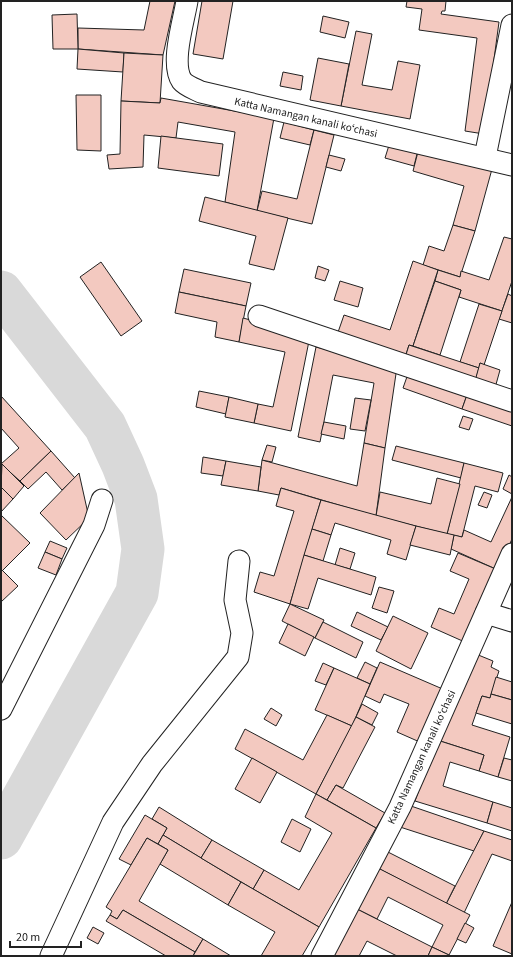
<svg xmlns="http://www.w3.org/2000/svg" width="513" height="957" viewBox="0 0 513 957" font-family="'Source Sans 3',sans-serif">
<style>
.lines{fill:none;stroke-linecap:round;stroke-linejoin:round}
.river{stroke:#d9d9d9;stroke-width:43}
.building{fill:#f3c9c0;stroke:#222}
.street-casing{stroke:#222;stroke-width:23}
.street{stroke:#fff;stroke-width:21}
.labels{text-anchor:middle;stroke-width:3;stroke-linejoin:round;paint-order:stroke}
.street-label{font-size:11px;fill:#222;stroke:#fff}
</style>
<rect width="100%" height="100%" fill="#fff"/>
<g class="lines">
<polyline class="river" points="1,292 105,426 123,465 136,499 143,549 137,593 1,838"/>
</g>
<g class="building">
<polygon points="150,1 175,1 163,55 78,49 78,28 144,30"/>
<polygon points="202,1 233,1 223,59 193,54"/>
<polygon points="407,1 446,1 445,11 442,11 441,14 499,22 484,134 465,131 477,38 419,30 422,9 406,7"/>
<polygon points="77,14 78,49 53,49 52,15"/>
<polygon points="323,16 349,22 345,38 320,32"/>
<polygon points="356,31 372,34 362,85 392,90 398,61 420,65 410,119 341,106"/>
<polygon points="78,49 124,53 123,72 77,69"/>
<polygon points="124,53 163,55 160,103 121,101"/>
<polygon points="318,58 349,64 341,106 310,100"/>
<polygon points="283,72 303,76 301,90 280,86"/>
<polygon points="76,95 101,95 101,151 77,150"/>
<polygon points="161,98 274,118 257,211 225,202 235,132 178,122 176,138 144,135 143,167 109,169 107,155 120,154 121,101 160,103"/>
<polygon points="284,122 314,130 310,145 280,138"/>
<polygon points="314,130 334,135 312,224 257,211 262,191 297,199"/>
<polygon points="161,136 223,144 219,176 158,168"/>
<polygon points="390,142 418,150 414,166 385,158"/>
<polygon points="419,148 492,169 475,231 453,225 464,186 413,171"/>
<polygon points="329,155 345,159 341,171 326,167"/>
<polygon points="205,197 288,218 274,270 249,264 256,236 199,221"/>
<polygon points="453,225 475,231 460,277 423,265 429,246 444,251"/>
<polygon points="504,237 512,239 512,281 502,311 459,297 461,290 435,281 438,270 460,277 461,271 489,280"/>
<polygon points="413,261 438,270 413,346 409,345 404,361 336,338 344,315 390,330"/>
<polygon points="101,262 142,321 121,336 80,277"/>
<polygon points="318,266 329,270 325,281 315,278"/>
<polygon points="184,269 251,283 246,306 179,292"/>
<polygon points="340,281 363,288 358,307 334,300"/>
<polygon points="435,281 461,290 440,355 413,346"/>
<polygon points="179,292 246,306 239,342 215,337 217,322 175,313"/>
<polygon points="508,294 512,296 512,323 499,319"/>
<polygon points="479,304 502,311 484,365 480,363 479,368 460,362"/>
<polygon points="243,318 310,336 291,431 254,423 258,404 273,407 285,352 239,342"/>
<polygon points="409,345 479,368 474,385 404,361"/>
<polygon points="316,347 397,367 385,448 364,443 374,383 333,375 320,442 298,437"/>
<polygon points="480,363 500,370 495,388 475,381"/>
<polygon points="409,371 468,392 462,409 403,388"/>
<polygon points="199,391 229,397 226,414 196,407"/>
<polygon points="468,392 512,407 512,426 462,409"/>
<polygon points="1,396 51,451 20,481 1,464 19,448 1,428"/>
<polygon points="229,397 258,404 254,423 225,417"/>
<polygon points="355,398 371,400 365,431 350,429"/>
<polygon points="463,416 473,419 469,430 459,427"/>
<polygon points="324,422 346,426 344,439 321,434"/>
<polygon points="364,443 385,448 376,516 281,488 279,495 258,491 262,460 357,486"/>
<polygon points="267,445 276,447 272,462 262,460"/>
<polygon points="396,446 464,463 461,478 392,460"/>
<polygon points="51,451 75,478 62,490 46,472 28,489 20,481"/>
<polygon points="203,457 226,461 223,476 201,473"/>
<polygon points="226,461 261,467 258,491 221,485"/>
<polygon points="464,463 503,473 498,492 475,486 462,537 447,534"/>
<polygon points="2,464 24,486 13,499 1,487"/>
<polygon points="79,473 89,518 66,540 40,513"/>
<polygon points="509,475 512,477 512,494 503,489"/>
<polygon points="437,478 460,484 447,534 376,516 380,492 431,504"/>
<polygon points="1,487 13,499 1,512"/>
<polygon points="281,488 321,500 290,604 254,592 260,572 274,576 294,511 276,506"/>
<polygon points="484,492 492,495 487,508 478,505"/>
<polygon points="512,497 512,539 498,570 451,549 454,535 462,537 464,530 491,542"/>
<polygon points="321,500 416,526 406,560 387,554 391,540 335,523 331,535 312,529"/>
<polygon points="1,515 30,543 2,571 1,569"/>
<polygon points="416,526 454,535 450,555 410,545"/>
<polygon points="312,529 331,535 323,561 304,555"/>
<polygon points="50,541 67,548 62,559 45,552"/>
<polygon points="340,548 355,553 350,569 335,565"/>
<polygon points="45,552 62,559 56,575 38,568"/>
<polygon points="458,553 498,570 467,643 431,627 439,608 454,614 469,579 450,571"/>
<polygon points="304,555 376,577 371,595 318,578 308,609 290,604"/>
<polygon points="1,569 18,586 1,602"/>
<polygon points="379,587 394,591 387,613 372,608"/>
<polygon points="290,604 324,620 315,638 282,621"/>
<polygon points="357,612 388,627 381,640 351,626"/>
<polygon points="393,616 428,633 411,669 376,651"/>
<polygon points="323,622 363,642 356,658 315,638"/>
<polygon points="288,624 314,637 305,656 279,643"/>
<polygon points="471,652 493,661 491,667 499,671 490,698 482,696 472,725 510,737 498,777 479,771 484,755 437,740"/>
<polygon points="365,662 377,668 370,684 357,678"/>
<polygon points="380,662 445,690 422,743 397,732 409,704 384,694 380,703 365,696"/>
<polygon points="323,663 334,668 326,685 315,681"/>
<polygon points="334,668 370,684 352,726 315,710"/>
<polygon points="496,677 512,682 512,700 491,694"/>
<polygon points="491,694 512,700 512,724 476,713 482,696 490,698"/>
<polygon points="362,704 378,713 372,725 356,717"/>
<polygon points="271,708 282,715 276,726 264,719"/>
<polygon points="327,715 352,726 316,794 235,749 245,729 303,760"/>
<polygon points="356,717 375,727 343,788 336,785 327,800 316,794"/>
<polygon points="437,740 484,755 479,771 450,762 443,786 493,802 487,823 415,801"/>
<polygon points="252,758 277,772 260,803 235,789"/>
<polygon points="504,758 512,760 512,781 498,777"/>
<polygon points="336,785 385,813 376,828 327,800"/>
<polygon points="316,794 376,828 319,927 253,889 264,870 299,890 332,833 305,817"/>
<polygon points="493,802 512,808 512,831 487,823"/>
<polygon points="408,805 484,831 474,851 400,827"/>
<polygon points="159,807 212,840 201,858 163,835 167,828 152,819"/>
<polygon points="145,815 167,828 158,844 147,838 131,865 119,859"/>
<polygon points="292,819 311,829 300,852 281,842"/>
<polygon points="484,831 512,840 512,861 492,854 464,913 446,904"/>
<polygon points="163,835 241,882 228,905 160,864 168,850 158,844"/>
<polygon points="147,838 168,850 139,901 203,939 195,952 123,910 117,919 110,915 112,911 106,907"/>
<polygon points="212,840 264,870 253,889 201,858"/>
<polygon points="384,850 455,886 446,904 376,867"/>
<polygon points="376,867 470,915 449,955 432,947 443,925 388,897 377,919 355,908"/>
<polygon points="241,882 319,927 302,956 261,956 275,932 228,905"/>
<polygon points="512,902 512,954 493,946"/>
<polygon points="355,908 432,947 428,956 397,956 367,941 359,956 331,956"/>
<polygon points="123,910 195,952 193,956 166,956 106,921 110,915 117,919"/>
<polygon points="465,923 474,928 466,943 457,939"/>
<polygon points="93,927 104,933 98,944 87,938"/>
<polygon points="203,939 231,956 193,956"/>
<polygon points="432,947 449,955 451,956 428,956"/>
</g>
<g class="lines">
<defs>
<g id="street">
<path d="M187 1C184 20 170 64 182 81 186 86 195 89 201 92L512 165"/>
<polyline points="485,157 512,25"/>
<polyline points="259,316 512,401"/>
<polyline points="486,613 512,621"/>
<polyline points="1,709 94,525 102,500"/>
<polyline points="51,956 113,822 152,764 238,657 242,633 235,600 239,561"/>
<polyline points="322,956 400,807 512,554"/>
</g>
</defs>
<use href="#street" class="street-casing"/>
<use href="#street" class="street"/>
</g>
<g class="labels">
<g class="street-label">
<text transform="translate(306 117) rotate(13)" y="4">Katta Namangan kanali koʻchasi</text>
<text transform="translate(421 757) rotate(-65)" y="4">Katta Namangan kanali koʻchasi</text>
</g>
</g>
<rect width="513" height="957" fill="none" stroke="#222222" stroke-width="4"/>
<path d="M10 941v6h71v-6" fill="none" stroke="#222222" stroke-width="2"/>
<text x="16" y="941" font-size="12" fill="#222222" stroke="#ffffff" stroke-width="3" paint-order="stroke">20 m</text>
</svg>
